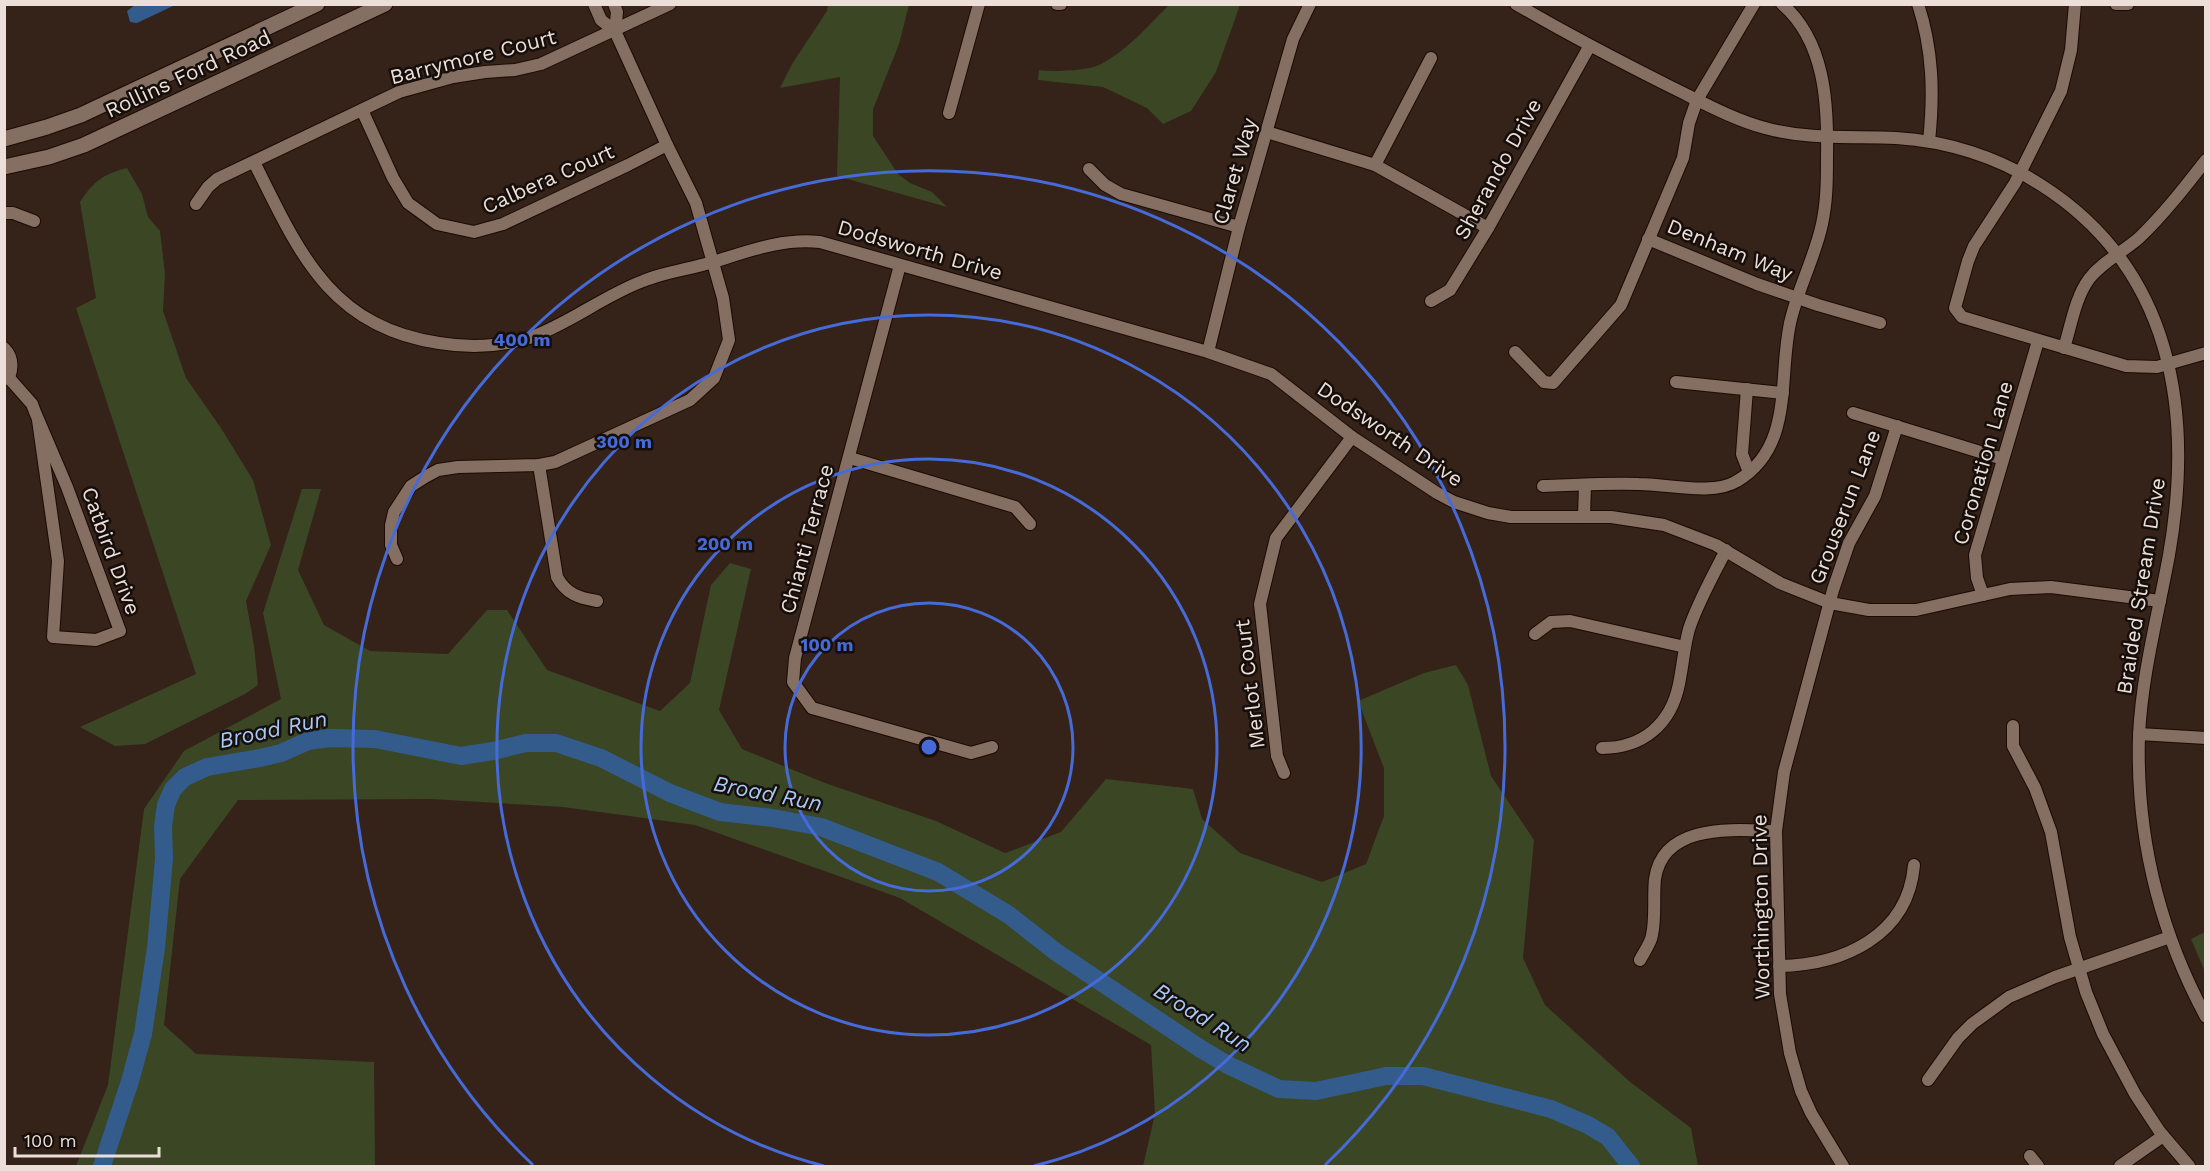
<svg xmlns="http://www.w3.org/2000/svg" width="2210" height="1171" viewBox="0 0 2210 1171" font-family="'Work Sans',sans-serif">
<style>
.green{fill:#3a4624}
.water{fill:#335c8d}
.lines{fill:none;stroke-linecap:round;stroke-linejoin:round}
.river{stroke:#335c8d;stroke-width:18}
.street-casing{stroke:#1c0b04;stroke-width:14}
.secondary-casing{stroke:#1c0b04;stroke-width:17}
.street{stroke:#856f63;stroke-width:12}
.secondary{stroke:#856f63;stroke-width:15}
.ring{fill:none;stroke:#466bd8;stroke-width:3}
.labels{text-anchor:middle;stroke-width:5;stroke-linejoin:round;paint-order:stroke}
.street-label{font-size:21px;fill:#ecdfd9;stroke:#160e0a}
.water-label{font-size:22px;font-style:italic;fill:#a6caf7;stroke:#160e0a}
.centre{fill:#466bd8;stroke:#160e0a;stroke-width:3}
.ring-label{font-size:18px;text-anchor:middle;font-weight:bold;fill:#466bd8;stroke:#160e0a;stroke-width:5;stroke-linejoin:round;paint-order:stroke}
</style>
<rect width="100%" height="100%" fill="#352218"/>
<g class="green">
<path d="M1170 4 1240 5 1216 72 1191 111 1163 124 1147 108 1103 87 1038 80 1039 70C1054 72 1085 71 1099 65 1127 51 1148 26 1170 4Z"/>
<polygon points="828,5 909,5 899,44 873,109 873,136 898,174 910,183 932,192 947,207 837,176 840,77 780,88 792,64 827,11"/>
<path d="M127 168 142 194 148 217 160 231 165 274 163 311 186 378 221 428 253 480 271 545 246 601 254 645 258 685 245 694 145 744 115 746 80 727 196 674 76 308 96 298 80 202C93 182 103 174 127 168Z"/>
<polygon points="302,489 321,489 298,570 324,625 370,651 448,654 487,610 507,610 547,670 660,711 690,683 711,585 730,563 751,569 719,710 742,749 825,783 936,821 1005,853 1061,832 1106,779 1193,789 1202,819 1240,853 1322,882 1366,864 1384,816 1384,768 1358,701 1424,673 1456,665 1468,685 1491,776 1534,840 1523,958 1545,1005 1629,1081 1691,1128 1698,1166 1143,1166 1155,1114 1151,1045 900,898 695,825 563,807 431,799 238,800 180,879 164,1025 196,1054 374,1062 375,1166 76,1166 108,1085 144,809 184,751 281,699 263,613"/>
<polygon points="2205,932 2205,972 2191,939"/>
</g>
<polygon class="water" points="135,5 135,4 175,5 137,23 130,22 127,11"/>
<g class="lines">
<polyline class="river" points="102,1166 130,1081 143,1034 156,948 164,859 163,826 166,805 173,789 185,777 207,767 260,758 281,753 308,741 330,738 375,739 461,756 493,751 526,743 556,743 601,758 670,793 720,812 773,818 821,827 938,872 1009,915 1056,952 1201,1049 1228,1065 1279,1089 1316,1091 1386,1076 1423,1076 1551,1109 1588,1125 1608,1137 1631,1166"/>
<defs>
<g id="street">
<polyline points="614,4 617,12 615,31"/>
<polyline points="1057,4 1061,4"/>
<path d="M1516 4C1567 34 1619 61 1671 87 1702 102 1732 119 1765 128 1809 140 1852 136 1896 138 1947 141 1998 157 2041 185 2173 269 2194 412 2169 555 2158 615 2142 674 2139 735 2136 834 2159 930 2206 1017"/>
<path d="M1918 4C1933 50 1934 94 1929 141"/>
<polyline points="2075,4 2071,50 2061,91 2015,183 1974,246 1968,261 1955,308 1962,317 2126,366 2157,367 2206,353"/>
<polyline points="2116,4 2128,4"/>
<polyline points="362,110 393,178 408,203 437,224 474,232 503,224 628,165 667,145"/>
<polyline points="949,113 979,4"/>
<polyline points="1267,132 1375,165 1488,228"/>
<path d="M254 162C298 250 329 327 439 343 469 348 499 347 529 338 569 324 603 296 643 281 665 272 690 269 713 262 749 251 782 238 820 242L1208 352 1271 374 1352 437 1437 493 1454 502 1488 513 1511 517H1611L1664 525 1716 545 1780 583 1830 603 1869 610H1916L2010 589 2051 587 2160 601"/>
<polyline points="1375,165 1431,58"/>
<polyline points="1089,169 1105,185 1121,194 1239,227"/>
<polyline points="196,204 208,187 217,179 399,92 453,77 485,72 515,70 541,64 670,4"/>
<polyline points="4,213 13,213 34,221"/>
<polyline points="1648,239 1757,284 1818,305 1880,323"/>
<polyline points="900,265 795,658 793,682 812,708 971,753 992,747"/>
<polyline points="1431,301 1450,290 1488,228 1589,47"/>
<path d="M4 348C13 357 13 367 9 378L4 379"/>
<path d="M2064 348C2071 326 2075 298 2089 279 2102 262 2123 252 2139 238 2164 214 2185 187 2206 160"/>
<polyline points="1208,352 1239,227 1293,39 1310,4"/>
<polyline points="1515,352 1544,382 1553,383 1621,305 1683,158 1689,123 1697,100 1754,4"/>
<polyline points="9,378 32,404 35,412 67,487 120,631 96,640 53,637 58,561 38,420"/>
<polyline points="1676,382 1783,393"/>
<polyline points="1747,389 1742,454 1749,472"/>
<polyline points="1853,413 2003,459"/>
<polyline points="850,458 1015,507 1030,524"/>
<path d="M539 465 557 577C566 594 579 598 597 601"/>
<path d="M1543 486C1575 485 1607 483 1639 484 1668 484 1713 496 1737 481 1796 446 1777 374 1791 319 1799 286 1815 257 1822 224 1827 201 1827 179 1827 156 1828 103 1825 41 1782 4"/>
<polyline points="1584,517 1585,485"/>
<polyline points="397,559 391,545 391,525 394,512 411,486 425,477 438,470 458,467 539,465 555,462 690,400 714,378 729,340 723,298 696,203 667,145 615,31 601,20 594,4"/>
<polyline points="1983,595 1977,578 1975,555 2038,341"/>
<polyline points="1535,634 1551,622 1570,621 1685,647"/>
<polyline points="2013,726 2013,746 2035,788 2051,832 2070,937 2086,992 2103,1034 2135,1094 2160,1132 2189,1166"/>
<polyline points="2139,734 2206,738"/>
<path d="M1602 748C1643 748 1671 724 1679 684 1683 665 1684 647 1689 629 1698 602 1713 576 1726 550"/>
<polyline points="1284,773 1277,756 1260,604 1276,538 1352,437"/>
<path d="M1640 960C1644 952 1651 943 1652 935 1656 917 1653 897 1655 879 1663 822 1735 830 1776 831"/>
<path d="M1779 966C1843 965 1908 936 1914 865"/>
<polyline points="1928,1080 1958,1038 1972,1024 2009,997 2055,977 2170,937"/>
<polyline points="2030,1156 2038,1166"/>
<polyline points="1843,1166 1811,1113 1801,1091 1790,1053 1780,994 1776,831 1784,772 1833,590 1849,543 1875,496 1897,426"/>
<polyline points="2120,1166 2163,1136"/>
</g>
<g id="secondary">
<polyline points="4,139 47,127 81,115 317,4"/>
<polyline points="4,167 49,157 84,145 385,4"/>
</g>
</defs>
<use href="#street" class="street-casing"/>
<use href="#secondary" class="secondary-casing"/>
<use href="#street" class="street"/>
<use href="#secondary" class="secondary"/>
</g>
<g class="ring">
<circle cx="929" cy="747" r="144"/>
<circle cx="929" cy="747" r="288"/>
<path d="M824 1166A432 432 0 1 1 1034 1166"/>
<path d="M533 1165A576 576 0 1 1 1325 1165"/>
</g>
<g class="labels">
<g class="street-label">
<text transform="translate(473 57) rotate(-14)" y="7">Barrymore Court</text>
<text transform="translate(188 74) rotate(-25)" y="7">Rollins Ford Road</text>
<text transform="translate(1498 169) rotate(-61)" y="7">Sherando Drive</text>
<text transform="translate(1235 171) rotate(-74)" y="7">Claret Way</text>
<text transform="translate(548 179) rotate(-24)" y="7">Calbera Court</text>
<text transform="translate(920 250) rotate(16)" y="7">Dodsworth Drive</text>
<text transform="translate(1730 250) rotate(22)" y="7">Denham Way</text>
<text transform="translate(1390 434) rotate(34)" y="7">Dodsworth Drive</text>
<text transform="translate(1983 463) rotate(-74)" y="7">Coronation Lane</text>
<text transform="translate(1845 507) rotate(-69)" y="7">Grouserun Lane</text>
<text transform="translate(807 539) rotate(-75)" y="7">Chianti Terrace</text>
<text transform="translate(111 551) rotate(70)" y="7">Catbird Drive</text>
<text transform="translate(2141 586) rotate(-81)" y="7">Braided Stream Drive</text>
<text transform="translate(1250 684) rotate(-97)" y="7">Merlot Court</text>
<text transform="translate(1761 907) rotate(-91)" y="7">Worthington Drive</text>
</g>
<g class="water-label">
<text transform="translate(273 729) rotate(-12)" y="8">Broad Run</text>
<text transform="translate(768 793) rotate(11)" y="8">Broad Run</text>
<text transform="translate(1203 1017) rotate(32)" y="8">Broad Run</text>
</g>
</g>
<circle cx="929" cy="747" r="9" class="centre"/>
<g class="ring-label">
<text x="522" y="346">400 m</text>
<text x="624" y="448">300 m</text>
<text x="725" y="550">200 m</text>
<text x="827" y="651">100 m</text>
</g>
<rect width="2210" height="1171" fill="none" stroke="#ecdfd9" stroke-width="12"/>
<path d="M15 1147v9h144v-9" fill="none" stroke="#ecdfd9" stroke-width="3"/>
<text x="24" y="1147" font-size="18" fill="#ecdfd9" stroke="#160e0a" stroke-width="4.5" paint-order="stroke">100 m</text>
</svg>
